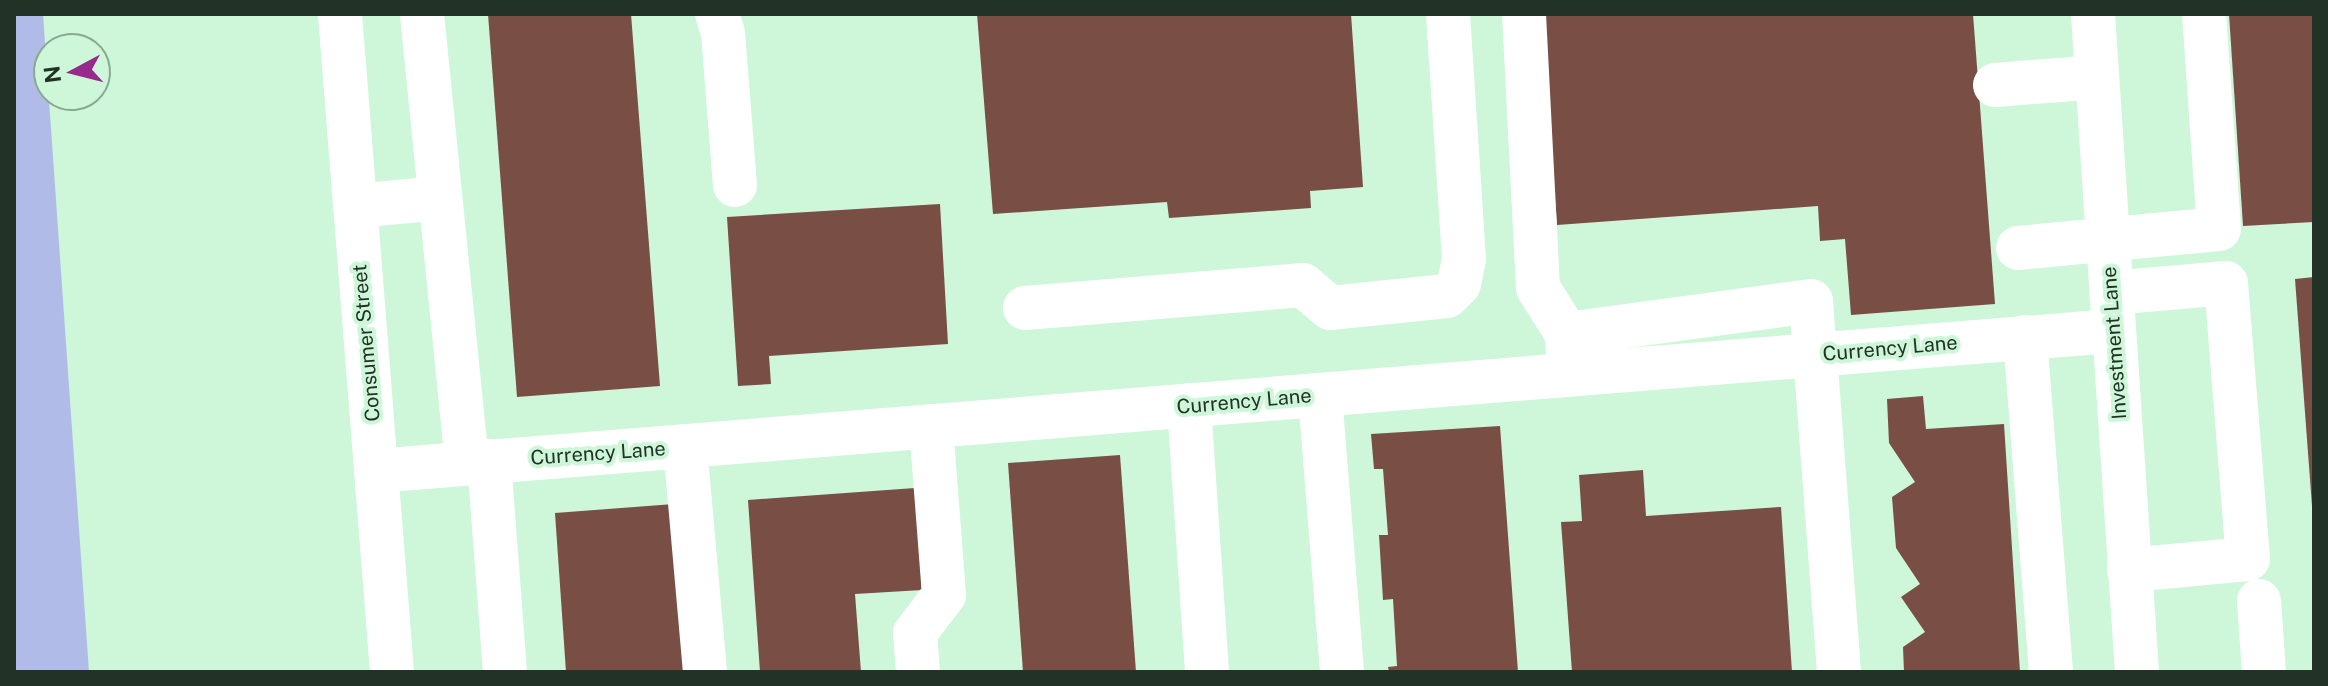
<svg xmlns="http://www.w3.org/2000/svg" width="2328" height="686" viewBox="0 0 2328 686" font-family="'Public Sans',sans-serif">
<style>
.green{fill:#b0bce7}
.building{fill:#794e45}
.lines{fill:none;stroke-linecap:round;stroke-linejoin:round}
.minor{stroke:#fff;stroke-width:44}
.labels{text-anchor:middle;stroke-width:8;stroke-linejoin:round;paint-order:stroke}
.street-label{font-size:20px;fill:#223226;stroke:#cdf7d8}
</style>
<rect width="100%" height="100%" fill="#cdf7d8"/>
<polygon class="green" points="14,14 43,14 89,672 14,672"/>
<g class="building">
<polygon points="488,14 631,14 660,386 517,397"/>
<polygon points="977,14 1351,14 1363,187 1310,191 1311,208 1169,218 1167,202 993,214"/>
<polygon points="1541,14 1973,14 1995,304 1851,315 1845,239 1820,241 1818,206 1557,225"/>
<polygon points="2229,14 2314,14 2314,222 2243,226"/>
<polygon points="940,204 948,344 769,356 771,384 738,386 727,217"/>
<polygon points="2314,277 2314,506 2312,506 2295,279"/>
<polygon points="1923,396 1926,429 2004,424 2020,672 1904,672 1903,647 1925,632 1901,597 1920,584 1896,548 1892,497 1915,482 1889,443 1887,399"/>
<polygon points="1500,426 1518,672 1389,672 1388,667 1397,666 1393,599 1383,600 1379,535 1388,535 1383,469 1374,469 1371,434"/>
<polygon points="1120,455 1136,672 1023,672 1008,463"/>
<polygon points="1643,470 1646,516 1781,507 1792,672 1572,672 1561,522 1582,521 1579,475"/>
<polygon points="915,488 922,590 855,594 861,672 760,672 748,500"/>
<polygon points="674,504 686,672 566,672 555,513"/>
</g>
<g class="lines">
<g class="minor">
<polyline points="340,14 392,672"/>
<polyline points="422,14 467,463"/>
<polyline points="717,14 723,33 735,185"/>
<polyline points="1524,14 1538,288 1567,334"/>
<polyline points="2093,14 2137,672"/>
<polyline points="1995,85 2097,77"/>
<polyline points="355,206 440,198"/>
<polyline points="2018,248 2219,229 2204,14"/>
<polyline points="2111,293 2226,283 2248,559 2129,570"/>
<polyline points="1025,308 1303,285 1330,308 1447,296 1459,284 1464,259 1448,14"/>
<polyline points="2025,337 2051,672"/>
<polyline points="1569,374 1567,334 1811,301 1839,672"/>
<polyline points="1320,395 1342,672"/>
<polyline points="1189,405 1207,672"/>
<polyline points="685,446 705,672"/>
<polyline points="489,461 505,672"/>
<polyline points="376,471 2112,331"/>
<polyline points="2259,601 2264,672"/>
<polyline points="918,672 915,633 944,595 931,426"/>
</g>
</g>
<g class="labels">
<g class="street-label">
<text transform="translate(366 343) rotate(-95)" y="7">Consumer Street</text>
<text transform="translate(2114 343) rotate(-94)" y="7">Investment Lane</text>
<text transform="translate(1890 348) rotate(-5)" y="7">Currency Lane</text>
<text transform="translate(1244 401) rotate(-5)" y="7">Currency Lane</text>
<text transform="translate(598 453) rotate(-4)" y="7">Currency Lane</text>
</g>
</g>
<rect width="2328" height="686" fill="none" stroke="#223226" stroke-width="32"/>
<g transform="translate(72 72) rotate(263)"><circle r="38" fill="#cdf7d8" stroke="#89a891" stroke-width="2"/>
<path d="M0-6L14 30L0 20L-14 30Z" fill="#972a8b"/>
<text y="-12" font-size="22" font-weight="bold" text-anchor="middle" fill="#223226">N</text>
</g>
</svg>
